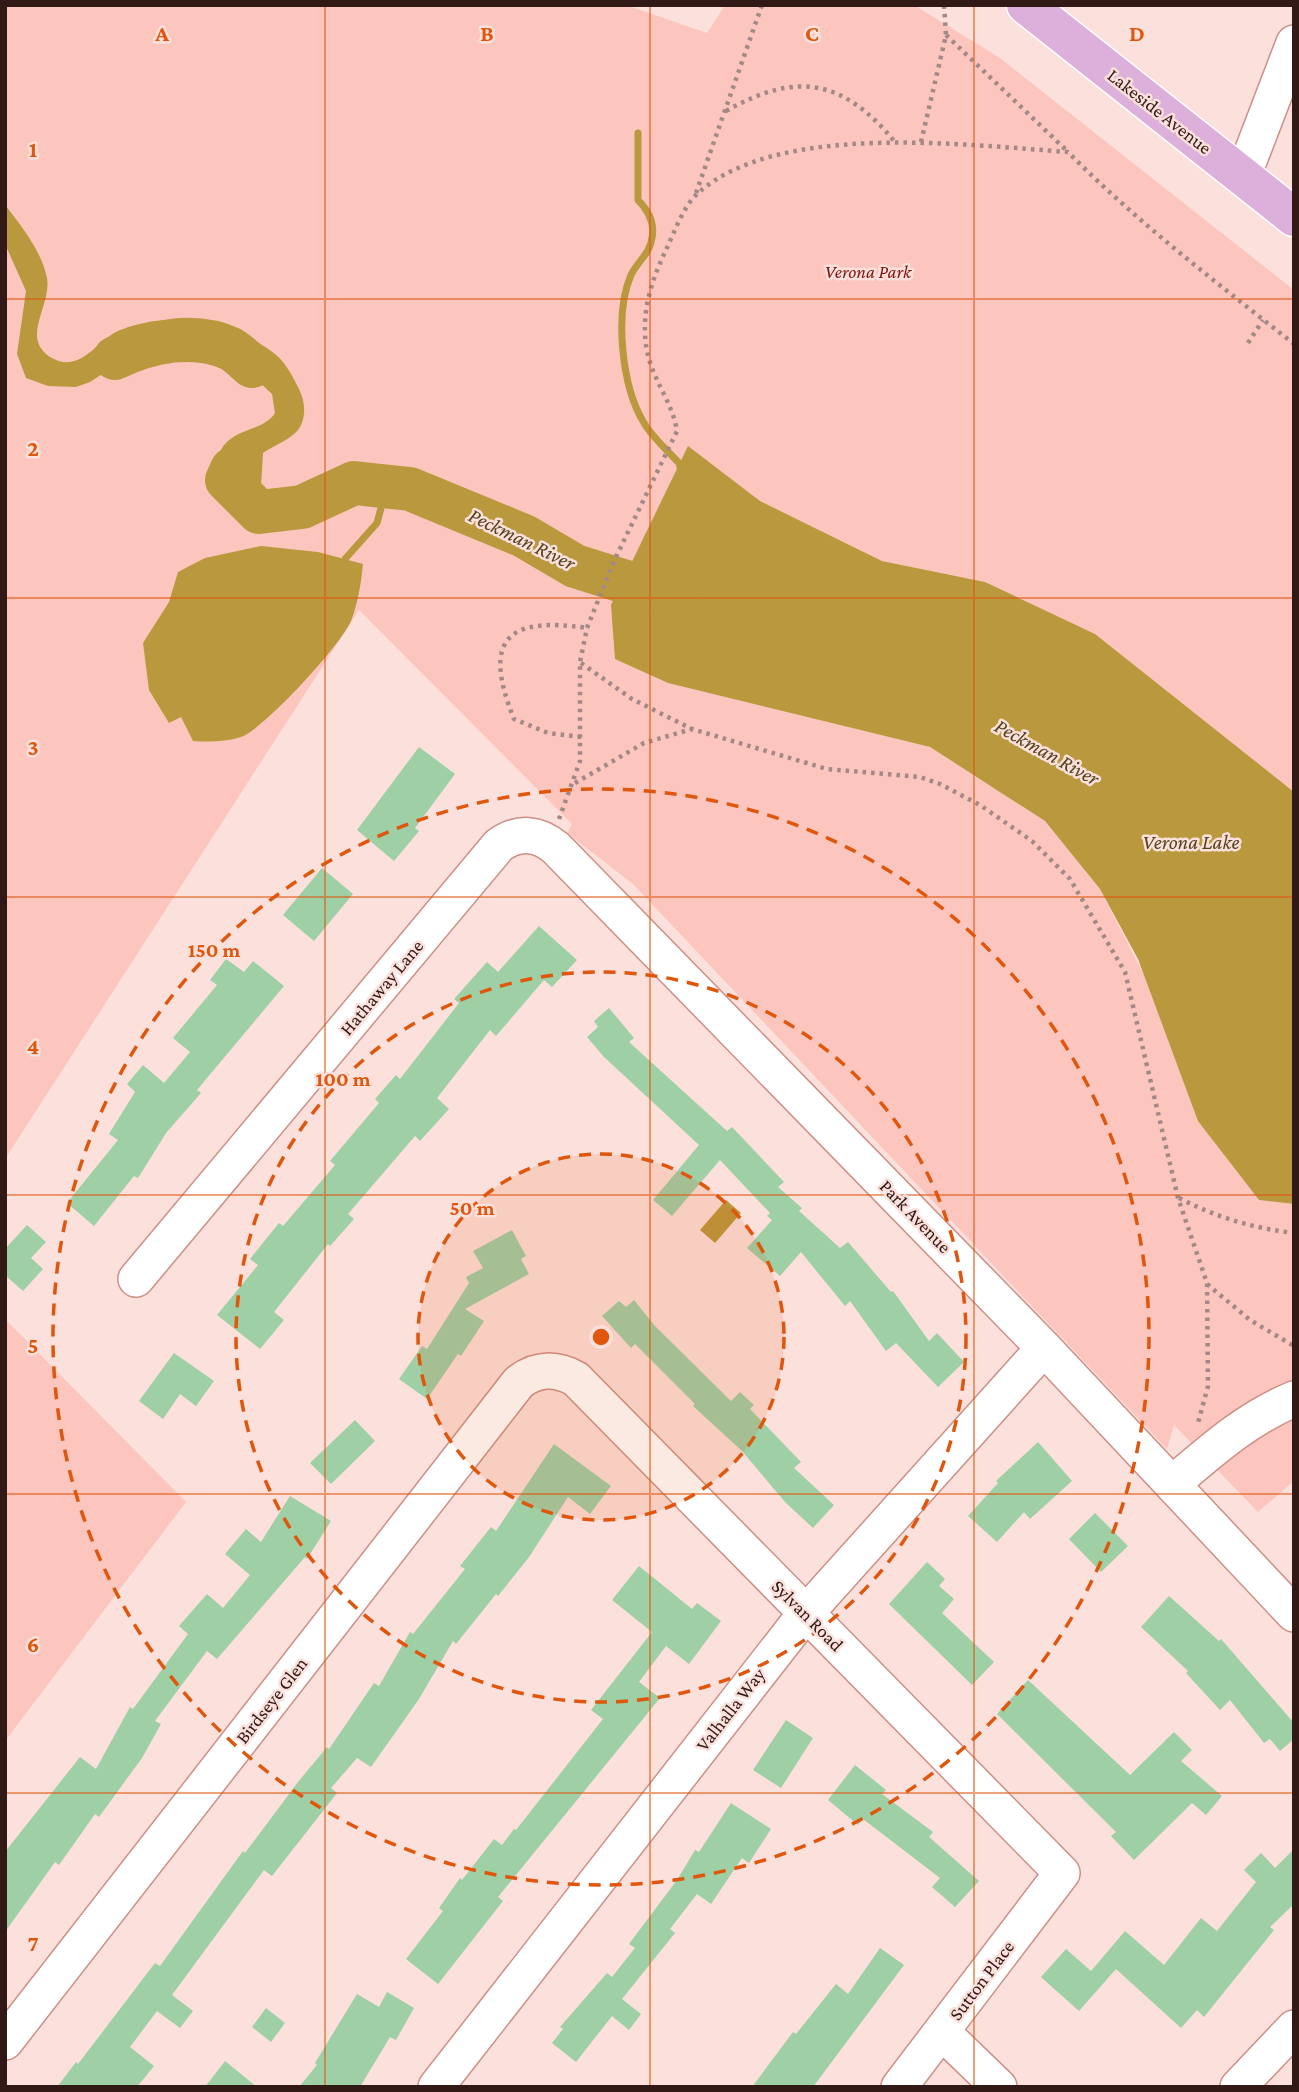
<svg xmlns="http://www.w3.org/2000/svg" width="1299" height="2092" viewBox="0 0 1299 2092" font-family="'Crimson Pro',serif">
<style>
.green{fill:#fcc6be}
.water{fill:#ba983e}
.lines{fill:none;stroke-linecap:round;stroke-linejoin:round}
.stream{stroke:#ba983e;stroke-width:7}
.river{stroke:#ba983e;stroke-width:44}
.building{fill:#9ecfa5}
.minor-casing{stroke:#ce8f86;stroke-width:38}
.major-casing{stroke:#fff;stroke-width:41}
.path{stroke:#a38985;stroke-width:4.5;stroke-dasharray:3.5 5;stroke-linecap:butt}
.minor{stroke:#fff;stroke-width:35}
.major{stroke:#ddb0db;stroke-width:38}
.grid{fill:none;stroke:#df560c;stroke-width:2;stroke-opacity:0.55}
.ring{fill:none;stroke:#df560c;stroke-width:3.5;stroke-dasharray:12 9}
.labels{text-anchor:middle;stroke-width:5;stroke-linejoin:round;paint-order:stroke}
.street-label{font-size:19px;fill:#311916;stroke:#fce0db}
.park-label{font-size:19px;font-style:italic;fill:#821410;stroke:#fce0db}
.water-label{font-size:21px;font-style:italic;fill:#53441e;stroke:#fce0db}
.grid-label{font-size:23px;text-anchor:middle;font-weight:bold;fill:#df560c;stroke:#fce0db;stroke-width:5;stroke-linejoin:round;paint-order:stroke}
.centre{fill:#df560c;stroke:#fce0db;stroke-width:3.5}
.ring-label{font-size:21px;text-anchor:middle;font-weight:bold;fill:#df560c;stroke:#fce0db;stroke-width:5;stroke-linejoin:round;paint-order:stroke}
</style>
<rect width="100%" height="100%" fill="#fce0db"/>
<g class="green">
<polygon points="5,5 626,5 707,33 725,5 914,5 1000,58 1294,290 1294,792 1216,733 985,582 882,561 760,501 688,447 611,606 668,683 930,747 1045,821 1100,889 1259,1200 1294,1204 1294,1481 1258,1512 1174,1425 1167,1449 633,884 567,833 572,824 359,610 5,1159"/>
<polygon points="5,1319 186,1502 5,1741"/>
</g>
<g class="water">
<path d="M5 205C21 225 42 252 47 278 52 305 20 337 50 357 78 374 94 345 114 333 125 327 142 323 155 321 190 317 247 331 275 354 286 363 293 377 299 389 305 401 307 418 298 430 291 439 273 446 263 453L259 519C244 519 224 510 220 494 218 489 221 484 220 478 218 466 216 453 226 443 240 428 264 430 275 413L272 394 243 367 191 337 178 336 152 352 119 363 90 382 76 387 48 386 26 378 17 354 26 291 5 244Z"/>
<polygon points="688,446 760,501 882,561 985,582 1095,634 1294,792 1294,1204 1259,1200 1198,1121 1138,959 1100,889 1045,821 930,747 668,683 615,659 611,605"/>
<path d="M261 546 318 552 363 564C361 584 358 603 351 621 341 645 264 729 241 737 225 742 209 742 193 741L181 717 169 723 149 690 143 643 169 602 178 572 205 558Z"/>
<polygon points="726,1200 741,1213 715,1243 700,1230"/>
</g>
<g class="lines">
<g class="stream">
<path d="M638 133V200C648 210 655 223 652 238 650 254 637 262 631 275 614 314 622 387 644 423 652 437 668 451 679 463L681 471"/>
<polyline points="345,559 377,523 387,486"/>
</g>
<g class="river">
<path d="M115 358C150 341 195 332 231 349 238 353 246 361 252 366"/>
<polyline points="232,469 227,480 259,512 302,507 354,483 410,489 524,536 575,566 680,599"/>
</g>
</g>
<g class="building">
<polygon points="419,747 455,774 415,828 419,831 394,861 357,830"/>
<polygon points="322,868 353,894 314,941 283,915"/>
<polygon points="539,926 577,960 552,987 544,980 496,1036 490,1030 437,1098 449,1109 420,1141 415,1136 348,1214 354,1219 330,1246 328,1244 274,1312 284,1320 260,1349 217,1315 258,1265 250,1259 279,1223 283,1226 335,1165 330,1161 379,1103 375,1099 396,1075 400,1079 459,1003 454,999 487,962 498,972"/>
<polygon points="226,959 244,972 253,961 284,986 197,1090 201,1093 166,1133 138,1178 134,1176 94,1226 67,1203 118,1140 109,1134 135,1092 127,1084 143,1065 164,1083 190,1052 173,1038 217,985 210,980"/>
<polygon points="609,1008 634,1038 629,1042 727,1131 732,1127 784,1182 778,1187 802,1208 799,1211 840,1248 848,1242 891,1292 893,1291 929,1341 937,1333 964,1362 938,1387 896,1343 886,1351 850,1301 845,1306 801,1252 780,1276 747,1248 772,1220 767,1216 770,1213 720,1160 672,1216 653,1200 699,1145 604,1057 587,1037 598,1027 594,1021"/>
<polygon points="27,1225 46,1242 31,1258 43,1269 23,1291 5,1275 5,1249"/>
<polygon points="512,1230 526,1256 521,1259 529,1274 465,1309 484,1321 461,1356 458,1354 427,1399 399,1379 422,1346 427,1349 469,1283 466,1277 483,1268 473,1251"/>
<polygon points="634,1300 655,1326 731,1401 740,1392 754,1405 750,1409 801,1462 794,1468 834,1505 813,1528 785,1502 742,1451 693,1406 695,1404 635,1344 631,1348 602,1316 619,1301 626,1307"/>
<polygon points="174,1353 214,1381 196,1406 180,1394 163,1419 139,1401"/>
<polygon points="355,1420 375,1441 331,1484 310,1463"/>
<polygon points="1038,1442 1072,1481 1030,1519 1024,1512 997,1542 968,1516 998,1483 996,1481"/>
<polygon points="554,1444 611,1486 590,1514 568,1497 529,1557 498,1596 496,1594 456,1644 453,1641 419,1699 371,1767 357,1758 331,1788 337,1793 272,1876 264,1870 172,1995 193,2011 180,2028 157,2011 130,2047 154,2066 137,2087 57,2087 76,2062 78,2064 155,1963 160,1966 243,1851 245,1853 298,1782 327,1747 329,1749 374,1683 379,1686 410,1632 413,1634 465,1569 460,1566 491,1527 496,1531"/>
<polygon points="290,1496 331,1521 307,1559 305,1557 217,1659 207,1651 155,1721 161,1724 142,1758 99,1817 95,1814 59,1865 55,1862 5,1932 5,1852 80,1757 96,1769 130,1707 133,1709 188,1634 179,1626 207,1594 223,1608 250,1575 225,1554 246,1529 261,1542"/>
<polygon points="1095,1513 1128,1546 1101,1572 1069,1539"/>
<polygon points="927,1562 945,1579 939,1586 954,1599 942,1613 994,1662 972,1685 889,1604"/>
<polygon points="639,1566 692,1609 697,1603 721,1621 689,1664 666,1646 639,1682 660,1698 498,1897 503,1901 438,1984 406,1959 443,1911 439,1908 460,1878 462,1880 494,1839 502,1845 514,1829 516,1830 603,1719 591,1710 652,1632 612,1600"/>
<polygon points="1169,1596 1219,1641 1221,1639 1294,1723 1294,1739 1280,1751 1270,1739 1264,1743 1230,1700 1220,1710 1186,1673 1188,1671 1141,1627"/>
<polygon points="1028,1680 1130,1775 1174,1732 1192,1750 1181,1761 1222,1796 1206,1815 1192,1803 1134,1860 1111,1836 1116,1832 997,1714"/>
<polygon points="786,1720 813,1738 781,1788 753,1770"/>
<polygon points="855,1765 886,1790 882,1794 933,1832 929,1837 979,1881 955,1907 932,1887 940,1878 863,1819 858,1825 828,1800"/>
<polygon points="731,1803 771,1829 749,1863 742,1858 711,1904 697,1894 670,1929 675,1933 622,1999 641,2014 629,2030 612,2016 576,2062 552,2043 563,2029 560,2027 607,1973 612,1977 635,1948 629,1944 677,1880 695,1850 699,1852"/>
<polygon points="1294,1849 1294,1904 1270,1927 1274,1930 1204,2017 1197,2010 1181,2028 1116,1969 1079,2011 1041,1977 1066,1949 1091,1971 1125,1931 1164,1965 1201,1918 1217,1931 1256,1882 1244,1870 1261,1853 1275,1868"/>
<polygon points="880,1948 904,1965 813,2087 752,2087 793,2032 796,2034 836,1984 848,1994"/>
<polygon points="387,1992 414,2008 396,2040 390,2037 360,2087 299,2087 317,2065 315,2063 357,1994 379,2007"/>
<polygon points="266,2008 285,2023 271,2042 252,2027"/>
<polygon points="225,2061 257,2087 205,2087"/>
</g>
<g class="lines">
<defs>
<g id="minor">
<polyline points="1243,176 1294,43"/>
<path d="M136 1279 499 845C519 831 538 833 556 848L1044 1348 1294 1614"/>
<path d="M1172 1484C1211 1451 1246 1419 1294 1399"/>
<polyline points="942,2032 999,2087"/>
<path d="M5 2042 519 1382C538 1368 556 1368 576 1379L1062 1873 899 2087"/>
<polyline points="436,2087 806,1613 1044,1348"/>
<polyline points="1238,2087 1294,2028"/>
</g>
<polyline id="major" points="1026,5 1294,217"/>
</defs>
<use href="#minor" class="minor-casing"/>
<use href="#major" class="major-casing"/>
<g class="path">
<polyline points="946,35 1066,150"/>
<path d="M726 111C797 71 843 79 895 142"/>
<polyline points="921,142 946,35 944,5"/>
<polyline points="696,193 762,5"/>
<polyline points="1248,343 1263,320"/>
<polyline points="581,663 632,699 692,729 827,769 920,777 940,784 980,805 1032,841 1070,879 1125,972 1178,1198 1207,1283 1208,1386 1198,1423"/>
<path d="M581 737 548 733 514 719C482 640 506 616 587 628"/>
<polyline points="575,783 644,743 692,729"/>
<path d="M559 819 580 761V662L587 628 614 561 677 431C672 397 645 374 645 331 644 303 654 275 666 250 674 233 683 207 697 194 776 121 968 145 1068 152 1138 223 1216 282 1294 344"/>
<path d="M1179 1198C1216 1217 1252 1228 1294 1233"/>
<polyline points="1207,1284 1250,1320 1294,1346"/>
</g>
<use href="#minor" class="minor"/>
<use href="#major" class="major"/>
</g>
<path class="grid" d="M325 5V2087M650 5V2087M974 5V2087M5 299H1294M5 598H1294M5 897H1294M5 1195H1294M5 1494H1294M5 1793H1294"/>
<circle cx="601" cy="1337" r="183" fill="#df560c" fill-opacity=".12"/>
<g class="ring">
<circle cx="601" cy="1337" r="183"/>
<circle cx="601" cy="1337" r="365"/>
<circle cx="601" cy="1337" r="548"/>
</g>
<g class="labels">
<g class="street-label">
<text transform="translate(1160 111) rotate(38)" y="7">Lakeside Avenue</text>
<text transform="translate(381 987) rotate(-50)" y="7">Hathaway Lane</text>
<text transform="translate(916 1216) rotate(46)" y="7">Park Avenue</text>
<text transform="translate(808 1615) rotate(45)" y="7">Sylvan Road</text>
<text transform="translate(271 1700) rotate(-52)" y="7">Birdseye Glen</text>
<text transform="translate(730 1709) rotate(-52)" y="7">Valhalla Way</text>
<text transform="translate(981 1980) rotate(-53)" y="7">Sutton Place</text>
</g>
<g class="park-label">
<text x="868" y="278">Verona Park</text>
</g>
<g class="water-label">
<text transform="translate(522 539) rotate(26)" y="7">Peckman River</text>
<text transform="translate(1047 752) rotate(29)" y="7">Peckman River</text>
<text x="1191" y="849">Verona Lake</text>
</g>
</g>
<g class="grid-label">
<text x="162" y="41">A</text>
<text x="487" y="41">B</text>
<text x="812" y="41">C</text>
<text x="1137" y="41">D</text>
<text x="33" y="157">1</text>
<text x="33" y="456">2</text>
<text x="33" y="755">3</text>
<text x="33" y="1054">4</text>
<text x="33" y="1353">5</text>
<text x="33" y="1652">6</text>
<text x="33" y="1951">7</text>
</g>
<circle cx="601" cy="1337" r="10" class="centre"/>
<g class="ring-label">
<text x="214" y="957">150 m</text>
<text x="343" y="1086">100 m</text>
<text x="472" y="1215">50 m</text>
</g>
<rect width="1299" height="2092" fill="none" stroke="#311916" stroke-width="14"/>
</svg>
